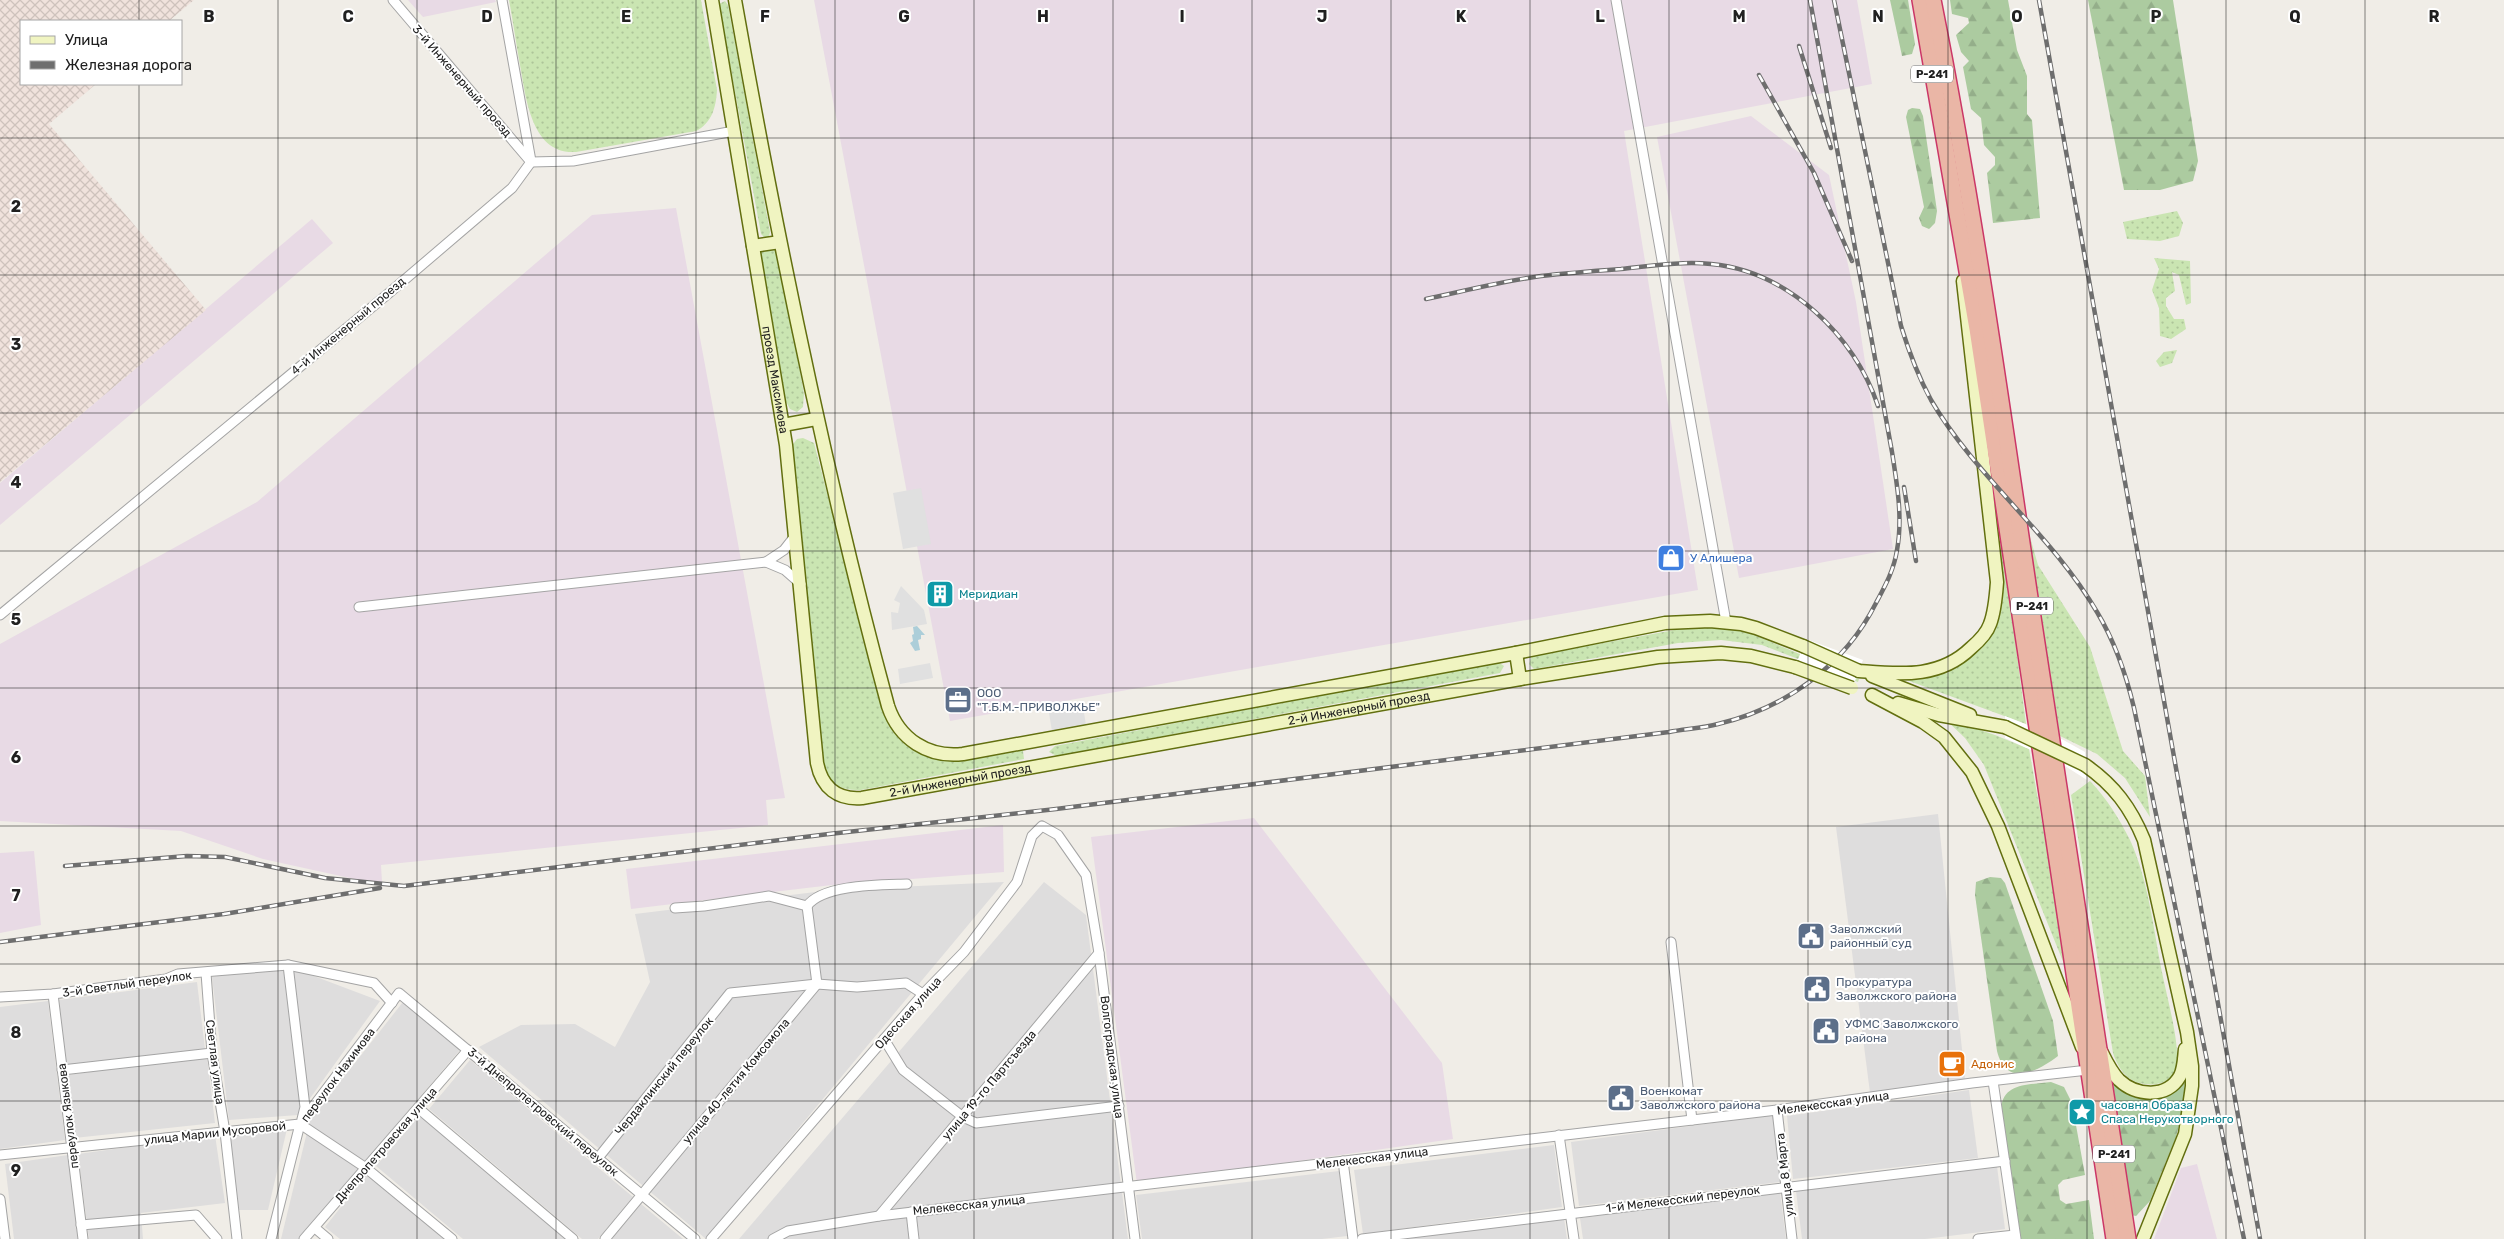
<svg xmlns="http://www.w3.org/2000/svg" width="2504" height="1239" viewBox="0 0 2504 1239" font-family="Rubik,sans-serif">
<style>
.residential{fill:#dedddd}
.industrial{fill:#e8dae5}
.military{fill:url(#military-cross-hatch)}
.grass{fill:url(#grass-dots)}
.forest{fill:url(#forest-firs)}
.parking{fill:#e0e0e0}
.water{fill:#acced9}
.pier{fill:#fff}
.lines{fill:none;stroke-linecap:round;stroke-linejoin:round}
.minor-casing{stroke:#a4a4a4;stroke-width:11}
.secondary-casing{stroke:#626f0f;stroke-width:15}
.trunk-casing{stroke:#cb3767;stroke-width:18}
.minor{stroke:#fff;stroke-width:9}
.secondary{stroke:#f0f4c1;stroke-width:12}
.trunk{stroke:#eab6a6;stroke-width:15}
.rail-casing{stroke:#6e6e6e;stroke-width:4.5}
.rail{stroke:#fff;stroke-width:2.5;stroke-dasharray:8;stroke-linecap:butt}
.secondary-bridge-casing{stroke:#626f0f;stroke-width:15;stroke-linecap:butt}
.secondary-bridge{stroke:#f0f4c1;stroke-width:12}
.grid{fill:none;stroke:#202020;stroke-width:1;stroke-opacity:0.55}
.labels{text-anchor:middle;stroke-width:4;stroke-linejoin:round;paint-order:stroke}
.shield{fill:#fff;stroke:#636363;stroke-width:1}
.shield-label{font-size:11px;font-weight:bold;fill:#202020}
.street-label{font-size:12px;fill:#202020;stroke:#fff}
.shop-label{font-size:12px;fill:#366cbe;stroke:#fff;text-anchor:start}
.culture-label{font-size:12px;fill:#0d838f;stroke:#fff;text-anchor:start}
.service-label{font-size:12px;fill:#4e5e75;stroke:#fff;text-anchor:start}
.food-label{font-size:12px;fill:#c56008;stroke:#fff;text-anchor:start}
.grid-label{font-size:16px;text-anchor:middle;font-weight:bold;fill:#202020;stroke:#fff;stroke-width:4;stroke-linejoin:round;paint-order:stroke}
</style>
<defs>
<pattern id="military-cross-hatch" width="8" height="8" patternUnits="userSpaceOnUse" patternTransform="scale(1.25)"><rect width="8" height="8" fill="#f0e2dc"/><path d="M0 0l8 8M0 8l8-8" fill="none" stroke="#cec2bc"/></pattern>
<pattern id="grass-dots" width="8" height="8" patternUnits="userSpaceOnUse" patternTransform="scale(1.25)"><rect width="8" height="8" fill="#cae5b2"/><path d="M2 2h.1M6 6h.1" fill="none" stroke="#adc499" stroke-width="1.8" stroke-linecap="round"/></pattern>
<pattern id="forest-firs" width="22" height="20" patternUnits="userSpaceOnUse" patternTransform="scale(1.25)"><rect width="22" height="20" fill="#accba0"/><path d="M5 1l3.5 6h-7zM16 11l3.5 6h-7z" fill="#94ae8a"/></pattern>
</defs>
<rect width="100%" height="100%" fill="#f0ede7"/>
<g class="residential">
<polygon points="1938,814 1965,1079 1870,1093 1836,827"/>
<polygon points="1004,882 706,1239 479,1047 521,1025 575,1024 615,1047 650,982 635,914 832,890"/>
<polygon points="1044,882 1086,915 1128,1239 739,1239"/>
<polygon points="282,964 380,1001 298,1115 229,1120 212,977"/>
<polygon points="197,982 205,1049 66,1065 59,1000"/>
<polygon points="48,1001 65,1140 0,1149 0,1007"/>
<polygon points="403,1002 460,1050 299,1239 281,1239 310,1120"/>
<polygon points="207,1056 215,1123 74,1138 67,1075"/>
<polygon points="470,1060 633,1197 598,1239 582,1239 429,1109"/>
<polygon points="1969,1090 1978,1158 1793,1179 1787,1116"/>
<polygon points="420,1115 568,1239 463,1239 376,1166"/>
<polygon points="1773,1115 1780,1182 1579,1206 1571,1142"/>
<polygon points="287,1129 268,1210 236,1210 229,1135"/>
<polygon points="215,1135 225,1203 141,1213 143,1239 89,1239 78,1154"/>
<polygon points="1554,1145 1562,1207 1363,1234 1354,1170"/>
<polygon points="68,1155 78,1239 14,1239 5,1164"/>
<polygon points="1997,1166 2005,1229 1925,1239 1802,1239 1796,1191"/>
<polygon points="1339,1171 1347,1236 1322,1239 1142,1239 1136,1195"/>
<polygon points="368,1173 445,1239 340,1239 325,1227"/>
<polygon points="1780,1192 1786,1239 1583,1239 1580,1218"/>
<polygon points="641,1204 683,1239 612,1239"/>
<polygon points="1564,1218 1567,1239 1403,1239"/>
</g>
<g class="industrial">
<polygon points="408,0 495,0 496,2 423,17"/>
<polygon points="814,0 1857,0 1872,84 1624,131 1698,590 950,721"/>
<polygon points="1751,116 1829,175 1856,302 1893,549 1739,578 1657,137"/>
<polygon points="676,208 785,798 766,800 768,825 381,865 382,882 368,882 263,859 181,831 0,821 0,644 257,502 592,215"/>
<polygon points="312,219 333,243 0,525 0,483"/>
<polygon points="1254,818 1442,1063 1453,1139 1137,1184 1091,837"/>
<polygon points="1003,825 1004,872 832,885 631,909 626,869"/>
<polygon points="34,851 41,925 0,933 0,853"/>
<polygon points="2197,1164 2217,1239 2154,1239 2181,1168"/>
</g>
<polygon class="military" points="0,0 194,0 169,21 21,21 21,84 96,84 49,124 206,310 0,482"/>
<g class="grass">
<path d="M509 0H701L717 90C716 107 712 123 696 131L576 152C531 155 526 97 520 65 516 43 513 21 509 0Z"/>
<polygon points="725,1 728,5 770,232 769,236 765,238 761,234 719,4"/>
<polygon points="2177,211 2183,223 2179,236 2160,241 2127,239 2123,222"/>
<polygon points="775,250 780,261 804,394 803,407 797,412 790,409 783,396 761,269 761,252"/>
<polygon points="2154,258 2190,261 2191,303 2186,305 2179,275 2172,272 2175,291 2166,298 2166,306 2174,319 2184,319 2186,329 2171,339 2160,336 2159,308 2152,290 2159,269"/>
<polygon points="2177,350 2172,363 2160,367 2156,361 2164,352"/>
<path d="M803 438 814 443 882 706C886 714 889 724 894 731 922 774 978 758 1019 751H1023L1024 759 861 790C843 791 835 786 824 772L791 447 797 439Z"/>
<polygon points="2000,524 2026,724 1893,675 1924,677 1948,673 1983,644 2001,564"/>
<polygon points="2028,530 2038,565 2090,647 2123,751 2145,776 2150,817 2125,778 2097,754 2060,736"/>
<polygon points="1691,627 1731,629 1752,634 1859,679 1858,682 1762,645 1721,640 1678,643 1534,669 1529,664 1532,656"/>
<polygon points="1498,662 1504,666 1500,673 1057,756 1049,752 1055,746"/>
<polygon points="1944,718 1995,735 2029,749 2070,979 1984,765 1965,738"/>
<path d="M2090 781C2107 799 2119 818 2130 840 2149 881 2154 934 2163 977 2168 1001 2179 1041 2177 1064 2175 1087 2144 1089 2129 1078 2121 1072 2116 1062 2113 1053L2071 795Z"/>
</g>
<g class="forest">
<polygon points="1890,0 1908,0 1915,44 1912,54 1902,56"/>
<polygon points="1950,0 2008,0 2017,50 2027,76 2027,114 2032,120 2040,218 1993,223 1987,173 1995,165 1995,157 1984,145 1981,118 1971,109 1963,67 1969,61 1961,52 1956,35 1969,23 1968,18 1952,14"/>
<polygon points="2088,0 2173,0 2198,161 2193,181 2160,190 2124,190"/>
<polygon points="1912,108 1920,109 1923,116 1937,211 1935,223 1929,229 1922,226 1919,218 1924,207 1906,117 1908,110"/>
<path d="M1990 877 2001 878 2005 883 2053 1021 2058 1056C2037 1072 2006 1088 1997 1051L1975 895 1976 882Z"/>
<path d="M2051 1082 2064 1087 2072 1103 2085 1175 2063 1180 2058 1185 2060 1200 2066 1204 2089 1200 2094 1239H2021L2001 1109C2003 1082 2029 1085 2051 1082Z"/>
<path d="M2185 1082 2182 1113 2176 1137 2150 1201 2136 1216 2131 1215 2113 1084C2140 1105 2159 1105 2185 1082Z"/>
</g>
<g class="parking">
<polygon points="921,488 931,544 903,549 893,493"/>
<polygon points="901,586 924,610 927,624 892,630 891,612 898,613 900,603 894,600"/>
<polygon points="930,663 933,678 900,684 898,669"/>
<polygon points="1083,707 1086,725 1052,731 1049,713"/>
</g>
<polygon class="water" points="917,626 925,635 921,635 921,639 918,640 920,650 915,651 910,643 913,641 912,635 914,634 913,627"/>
<g class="pier">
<polygon points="1806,639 1863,660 1850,694 1793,672"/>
<polygon points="2005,716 2058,737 2085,752 2087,780 2065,766 2005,738"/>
</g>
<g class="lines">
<defs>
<g id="minor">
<polyline points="393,0 531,162"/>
<polyline points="502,0 531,161"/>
<polyline points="1616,0 1726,622"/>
<polyline points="531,162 573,161 734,131"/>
<polyline points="766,562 784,550 795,536"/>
<polyline points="359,607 766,562 785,570 801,584"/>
<polyline points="0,615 389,293 512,188 531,162"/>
<path d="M675 908 704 906 769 896 807 906C823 884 881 885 907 884"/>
<polyline points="1671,942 1692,1120"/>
<polyline points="288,965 305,1107 302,1119"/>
<polyline points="206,973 212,1053 225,1132 237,1239"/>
<polyline points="53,994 83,1239"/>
<polyline points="0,997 53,994 166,979 178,974 288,965 374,983 392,1003"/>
<polyline points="884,1039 903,1070 963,1117 976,1123 1119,1106"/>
<polyline points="62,1070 212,1053"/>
<polyline points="1993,1081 2016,1239"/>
<polyline points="418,1108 573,1239"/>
<polyline points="1777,1110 1792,1239"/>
<polyline points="1559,1135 1574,1239"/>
<polyline points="0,1155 300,1124 366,1168 452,1239"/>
<polyline points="598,1158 730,993 817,984 857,987 906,983 923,994"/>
<polyline points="1343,1161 1353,1239"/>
<polyline points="0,1199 5,1239"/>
<polyline points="911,1212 914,1239"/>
<polyline points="879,1216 1099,953"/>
<polyline points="81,1225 196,1215 217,1239"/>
<polyline points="315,1228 328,1239"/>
<polyline points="271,1239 300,1124 399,993 695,1239"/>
<polyline points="304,1239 468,1050"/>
<polyline points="605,1239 817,984 807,906"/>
<polyline points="711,1239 923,994 964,952 1017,882 1032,836 1042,826 1058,835 1086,875 1099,953 1135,1239"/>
<polyline points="773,1239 788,1231 879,1216 1777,1110 1972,1083 2088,1070"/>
<polyline points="1362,1239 2005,1161"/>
<polyline points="1978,1239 2015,1235"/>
</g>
<g id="secondary">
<path id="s1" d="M712 0 786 445 817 763C822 788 838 800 862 798L1520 679 1658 657 1721 653 1751 656 1795 667"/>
<path d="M735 0C777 237 825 473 888 706 899 739 928 758 963 754L1516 653 1665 623 1710 621 1741 624 1756 628 1803 646"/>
<polyline points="753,246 780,242"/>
<polyline points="783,425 816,419"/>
<polyline points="1516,653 1520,679"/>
<path d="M1859 671C1900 674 1939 679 1971 648 1978 642 1987 633 1990 624 1995 611 1996 596 1997 582L1963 281"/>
<polyline points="1872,676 1970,715"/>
<polyline points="1872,695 1923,722 1944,737 1972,772 1998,826 2082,1047"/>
<polyline points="1898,703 1939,715 2005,727"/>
<path d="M2085 765C2114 785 2131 808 2144 840L2187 1032 2192 1066V1086L2185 1134 2143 1239"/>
<path d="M2101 1051C2106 1061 2111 1072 2119 1080 2136 1096 2167 1099 2180 1076 2184 1068 2184 1058 2185 1049"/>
</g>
<g id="trunk">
<polyline points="1920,0 1977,329 2114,1239"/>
<path d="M1933 0C1972 196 2000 393 2029 591 2061 807 2093 1023 2128 1239"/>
</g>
</defs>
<use href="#minor" class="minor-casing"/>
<use href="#secondary" class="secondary-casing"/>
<use href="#trunk" class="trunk-casing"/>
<use href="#minor" class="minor"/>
<use href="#secondary" class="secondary"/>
<use href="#trunk" class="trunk"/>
<defs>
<g id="rail">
<path d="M1834 0 1901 326C1909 352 1918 376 1931 400 1976 477 2052 535 2097 612 2115 642 2126 674 2134 708L2244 1239"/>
<polyline points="2039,0 2260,1239"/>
<polyline points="1799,46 1831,148"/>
<polyline points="1759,75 1814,173 1852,261"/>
<path d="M1426 299C1464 291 1503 281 1541 276 1568 273 1594 271 1621 269 1650 266 1682 261 1711 264 1788 271 1855 336 1878 406"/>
<polyline points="1904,487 1916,561"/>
<path d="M65 866 187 856 225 857 325 878 404 886 829 834 1056 809 1669 732C1685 729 1703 728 1718 724 1786 708 1845 665 1876 603 1885 586 1894 570 1897 550 1903 518 1897 484 1892 452L1810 0"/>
<polyline points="0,942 224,914 380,888"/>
</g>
</defs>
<use href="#rail" class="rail-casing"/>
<use href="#rail" class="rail"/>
<defs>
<g id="secondary-bridge">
<polyline points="1803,646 1859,671"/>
<polyline points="1795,667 1852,688"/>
<polyline points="2005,727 2085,765"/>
</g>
</defs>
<use href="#secondary-bridge" class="secondary-bridge-casing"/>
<use href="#secondary-bridge" class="secondary-bridge"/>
</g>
<path class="grid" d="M139 0V21M278 0V1239M417 0V1239M556 0V1239M696 0V1239M835 0V1239M974 0V1239M1113 0V1239M1252 0V1239M1391 0V1239M1530 0V1239M1669 0V1239M1808 0V1239M1948 0V1239M2087 0V1239M2226 0V1239M2365 0V1239M139 84V1239M0 138H2504M0 275H2504M0 413H2504M0 551H2504M0 688H2504M0 826H2504M0 964H2504M0 1101H2504"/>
<defs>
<symbol id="shop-square" viewBox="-11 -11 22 22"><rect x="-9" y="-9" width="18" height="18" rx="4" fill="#3f7fe0" stroke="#fff"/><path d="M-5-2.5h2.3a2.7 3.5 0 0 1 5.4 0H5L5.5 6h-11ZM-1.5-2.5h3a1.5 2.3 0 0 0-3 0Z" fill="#fff"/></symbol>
<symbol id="building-square" viewBox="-11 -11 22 22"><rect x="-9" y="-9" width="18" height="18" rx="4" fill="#0f9aa8" stroke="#fff"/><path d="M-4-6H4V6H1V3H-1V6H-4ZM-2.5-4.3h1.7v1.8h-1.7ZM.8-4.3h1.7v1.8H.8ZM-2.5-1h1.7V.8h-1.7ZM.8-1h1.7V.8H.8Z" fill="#fff"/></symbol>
<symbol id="office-square" viewBox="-11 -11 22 22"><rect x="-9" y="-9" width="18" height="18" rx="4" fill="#5c6f8a" stroke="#fff"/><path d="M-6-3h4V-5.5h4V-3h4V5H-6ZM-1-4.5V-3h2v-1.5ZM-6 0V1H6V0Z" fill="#fff"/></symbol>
<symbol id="civic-square" viewBox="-11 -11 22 22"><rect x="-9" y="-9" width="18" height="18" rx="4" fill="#5c6f8a" stroke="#fff"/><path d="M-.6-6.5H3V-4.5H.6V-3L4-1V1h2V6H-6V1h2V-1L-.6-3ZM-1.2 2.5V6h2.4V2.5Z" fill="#fff"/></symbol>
<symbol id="cafe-square" viewBox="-11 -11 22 22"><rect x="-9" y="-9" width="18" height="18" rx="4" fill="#e8710a" stroke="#fff"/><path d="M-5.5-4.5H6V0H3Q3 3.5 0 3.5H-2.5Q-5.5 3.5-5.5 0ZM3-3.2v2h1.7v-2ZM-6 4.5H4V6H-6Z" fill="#fff"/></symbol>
<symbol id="sight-square" viewBox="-11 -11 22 22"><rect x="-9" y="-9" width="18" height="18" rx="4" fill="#0f9aa8" stroke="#fff"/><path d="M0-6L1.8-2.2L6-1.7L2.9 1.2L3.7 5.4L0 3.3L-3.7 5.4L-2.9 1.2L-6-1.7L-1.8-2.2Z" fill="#fff"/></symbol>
</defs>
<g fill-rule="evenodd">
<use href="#shop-square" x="1655" y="542" width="32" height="32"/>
<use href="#building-square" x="924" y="578" width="32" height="32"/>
<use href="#office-square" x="942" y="684" width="32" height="32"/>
<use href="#civic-square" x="1795" y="920" width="32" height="32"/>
<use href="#civic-square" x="1801" y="973" width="32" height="32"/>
<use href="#civic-square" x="1810" y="1015" width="32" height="32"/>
<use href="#cafe-square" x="1936" y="1048" width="32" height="32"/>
<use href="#civic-square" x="1605" y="1082" width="32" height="32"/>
<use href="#sight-square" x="2066" y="1096" width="32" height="32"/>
</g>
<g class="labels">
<g class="shield">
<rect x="1911" y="65.5" width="42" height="17" rx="4"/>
<rect x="2011" y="597.5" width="42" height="17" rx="4"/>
<rect x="2093" y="1145.5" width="42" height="17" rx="4"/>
</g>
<g class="shield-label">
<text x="1932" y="78">Р-241</text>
<text x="2032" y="610">Р-241</text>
<text x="2114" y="1158">Р-241</text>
</g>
<g class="street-label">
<text transform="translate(462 81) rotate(49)" y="4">3-й Инженерный проезд</text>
<text transform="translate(348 326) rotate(-40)" y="4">4-й Инженерный проезд</text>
<text dy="4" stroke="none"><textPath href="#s1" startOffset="385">проезд Максимова</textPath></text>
<text dy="4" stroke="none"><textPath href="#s1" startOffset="1339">2-й Инженерный проезд</textPath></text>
<text dy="4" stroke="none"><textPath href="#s1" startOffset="934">2-й Инженерный проезд</textPath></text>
<text transform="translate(127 984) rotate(-8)" y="4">3-й Светлый переулок</text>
<text transform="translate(908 1013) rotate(-48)" y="4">Одесская улица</text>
<text transform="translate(1112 1057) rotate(83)" y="4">Волгоградская улица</text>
<text transform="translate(215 1062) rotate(83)" y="4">Светлая улица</text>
<text transform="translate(338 1075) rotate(-53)" y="4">переулок Нахимова</text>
<text transform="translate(664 1076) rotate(-51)" y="4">Чердаклинский переулок</text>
<text transform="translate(736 1081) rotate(-50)" y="4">улица 40-летия Комсомола</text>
<text transform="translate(989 1085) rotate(-50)" y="4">улица 19-го Партсъезда</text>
<text transform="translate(1833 1103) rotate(-8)" y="4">Мелекесская улица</text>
<text transform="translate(543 1112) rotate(40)" y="4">3-й Днепропетровский переулок</text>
<text transform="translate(68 1116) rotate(-97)" y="4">переулок Языкова</text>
<text transform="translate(215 1133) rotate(-6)" y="4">улица Марии Мусоровой</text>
<text transform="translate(386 1145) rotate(-49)" y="4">Днепропетровская улица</text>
<text transform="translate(1372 1158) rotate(-7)" y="4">Мелекесская улица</text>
<text transform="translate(1785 1175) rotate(-97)" y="4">улица 8 Марта</text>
<text transform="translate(1683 1199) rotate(-7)" y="4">1-й Мелекесский переулок</text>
<text transform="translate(969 1205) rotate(-6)" y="4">Мелекесская улица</text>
</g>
<g class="shop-label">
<text x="1690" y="562">У Алишера</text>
</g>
<g class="culture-label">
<text x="959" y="598">Меридиан</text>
<text x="2101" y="1109">часовня Образа<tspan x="2101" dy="14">Спаса Нерукотворного</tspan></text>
</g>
<g class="service-label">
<text x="977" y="697">ООО<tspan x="977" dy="14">"Т.Б.М.-ПРИВОЛЖЬЕ"</tspan></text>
<text x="1830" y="933">Заволжский<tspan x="1830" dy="14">районный суд</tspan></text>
<text x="1836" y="986">Прокуратура<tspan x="1836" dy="14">Заволжского района</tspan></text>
<text x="1845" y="1028">УФМС Заволжского<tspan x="1845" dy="14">района</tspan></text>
<text x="1640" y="1095">Военкомат<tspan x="1640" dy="14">Заволжского района</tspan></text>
</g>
<g class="food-label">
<text x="1971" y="1068">Адонис</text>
</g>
</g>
<g class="grid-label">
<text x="209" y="22">B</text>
<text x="348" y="22">C</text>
<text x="487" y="22">D</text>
<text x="626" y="22">E</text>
<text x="765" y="22">F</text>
<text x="904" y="22">G</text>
<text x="1043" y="22">H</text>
<text x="1182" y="22">I</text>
<text x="1322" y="22">J</text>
<text x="1461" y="22">K</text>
<text x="1600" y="22">L</text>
<text x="1739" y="22">M</text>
<text x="1878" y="22">N</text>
<text x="2017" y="22">O</text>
<text x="2156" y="22">P</text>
<text x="2295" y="22">Q</text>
<text x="2434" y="22">R</text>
<text x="16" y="212">2</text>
<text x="16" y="350">3</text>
<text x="16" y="488">4</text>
<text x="16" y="625">5</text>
<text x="16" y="763">6</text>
<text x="16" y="901">7</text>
<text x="16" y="1038">8</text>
<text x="16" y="1176">9</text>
</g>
<rect x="20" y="20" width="162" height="65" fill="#ffffff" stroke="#a6a6a6"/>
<rect x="30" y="36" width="25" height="8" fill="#f0f4c1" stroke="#a6a6a6"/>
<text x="65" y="45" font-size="15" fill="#202020">Улица</text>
<rect x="30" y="61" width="25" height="8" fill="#6e6e6e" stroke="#a6a6a6"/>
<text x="65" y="70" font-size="15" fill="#202020">Железная дорога</text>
</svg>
